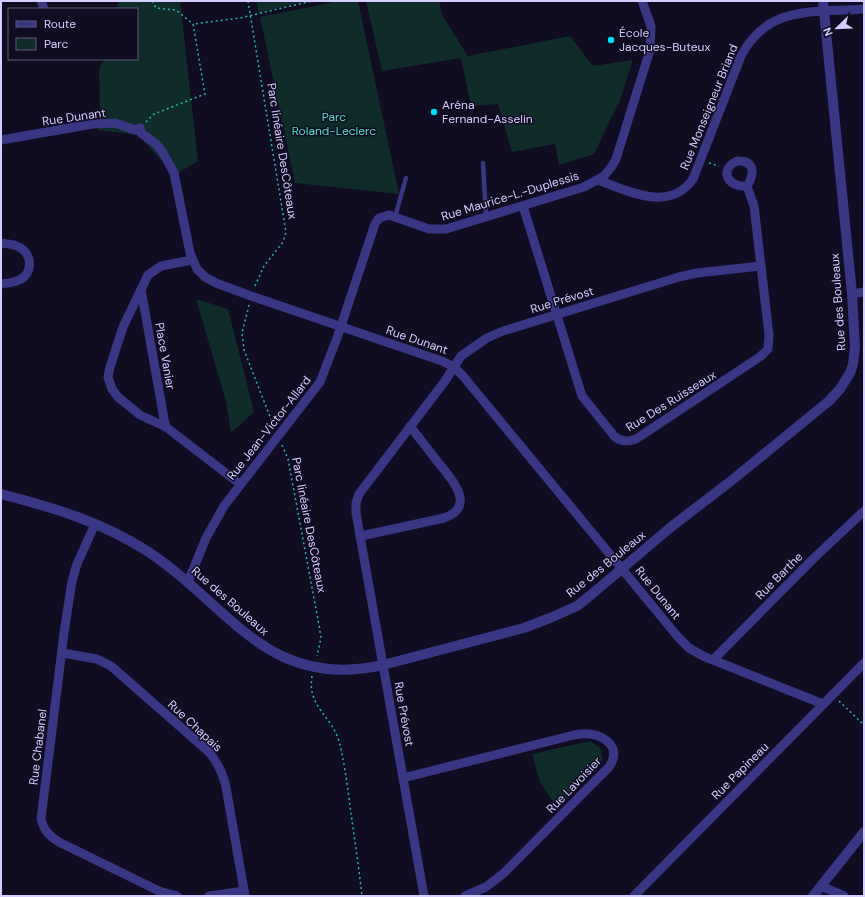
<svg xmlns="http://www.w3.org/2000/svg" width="865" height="897" viewBox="0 0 865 897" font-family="'DM Sans',sans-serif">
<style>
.green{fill:#0f2c2b}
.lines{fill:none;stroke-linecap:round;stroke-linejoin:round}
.path{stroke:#29b7b0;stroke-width:1.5;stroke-dasharray:2 3;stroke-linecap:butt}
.service{stroke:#393683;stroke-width:4.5}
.minor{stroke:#393683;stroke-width:9}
.tertiary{stroke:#393683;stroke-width:10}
.poi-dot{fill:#00ddf8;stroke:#100c22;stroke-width:1.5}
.labels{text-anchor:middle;stroke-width:3;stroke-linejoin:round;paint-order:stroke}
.poi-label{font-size:12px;fill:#d4cdff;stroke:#100c22;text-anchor:start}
.street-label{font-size:12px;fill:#d4cdff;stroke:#100c22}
.park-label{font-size:12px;fill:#55e3c1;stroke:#100c22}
</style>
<rect width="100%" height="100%" fill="#100c22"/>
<g class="green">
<polygon points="118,1 180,1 198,161 175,175 138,135 98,130 100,113 99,69 105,59 137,59 137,9 117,9"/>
<polygon points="256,1 303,1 259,13"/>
<polygon points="339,1 358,1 399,194 295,183 260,17"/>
<polygon points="366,1 439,1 442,15 468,56 570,36 593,66 633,60 620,100 594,154 559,165 555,144 512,152 498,104 471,106 461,58 382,71"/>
<polygon points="196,299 228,309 254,412 231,433 226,401"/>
<polygon points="590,741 600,748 603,760 558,809 540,782 532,754"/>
</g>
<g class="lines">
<g class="path">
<polyline points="152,1 156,8 176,10 193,24"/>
<polyline points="248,1 286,232 283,242 264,266 254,288"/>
<polyline points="146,122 154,114 205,94 193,24 240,18 312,1"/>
<polyline points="709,163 719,166"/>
<polyline points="249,305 242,333 244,350 274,427"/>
<polyline points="282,445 288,459 319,625 321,638 317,656"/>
<path d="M312 676C307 707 331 715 339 741 345 765 348 790 351 814 355 841 359 869 362 896"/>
<polyline points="839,701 864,725"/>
</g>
<g class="service">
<polyline points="483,163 486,217"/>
<polyline points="395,217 406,178"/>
</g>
<g class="minor">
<polyline points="41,1 44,9"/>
<polyline points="1,140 93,124 115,123 135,130 140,128 141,133 156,144 162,151 174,173 190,253 197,269 205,277 216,283 251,296 442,361 454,367 463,376 678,637 689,648 703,656 823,704"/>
<path d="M737 161C755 160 755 174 747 186 727 188 719 169 737 161Z"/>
<path d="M598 180C628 191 669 213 693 179L741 56C768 4 815 13 864 9"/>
<path d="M523 206 582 396 615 437C622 442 628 442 636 439L761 356 768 349 769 335 754 206 747 186"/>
<path d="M1 243C7 244 14 244 19 247 33 254 33 274 19 280 14 283 7 283 1 284"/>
<polyline points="192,260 161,266 148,275 123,327 110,367 108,377 112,389 118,397 140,415 166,427 240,484"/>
<polyline points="141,289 164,419 166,427"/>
<polyline points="852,294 864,292"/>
<path d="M95 524 77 564 72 581 64 633 41 819C44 831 50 837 61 843L159 891 177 896"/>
<path d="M361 536 444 518C478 506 450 477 437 461 428 449 419 438 410 426"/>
<polyline points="188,582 206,538 224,506 320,382 337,338 375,224 379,218 389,215 429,229 446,229 584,187 604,176 612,166 616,159 650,50 651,26 642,1"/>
<path d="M62 653 97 659 111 666 209 752C218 763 223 774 226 787L245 896"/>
<polyline points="713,660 813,559 864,511"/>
<path d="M403 778 574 735C579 734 584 733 590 734 608 737 621 749 609 767L504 873 486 887 465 896"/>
<polyline points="821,886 844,896"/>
<polyline points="209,896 244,891"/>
<polyline points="424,896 356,513 356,503 359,494 445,381 461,356 487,338 503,331 679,277 697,273 761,266"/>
<polyline points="634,896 864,663"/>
</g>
<g class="tertiary">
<path d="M1 494C52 507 102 522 147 551 230 605 266 691 383 665L524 628 550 618 577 606 592 594 671 527 731 481 829 401 840 389 850 373 853 364 855 347 852 294 823 1"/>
<polyline points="813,896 864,832"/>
</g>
</g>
<g class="poi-dot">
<circle cx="611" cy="40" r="4"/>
<circle cx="434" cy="112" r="4"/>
</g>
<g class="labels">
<g class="poi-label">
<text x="619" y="37">École<tspan x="619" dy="14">Jacques-Buteux</tspan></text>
<text x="442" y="109">Aréna<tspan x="442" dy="14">Fernand-Asselin</tspan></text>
</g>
<g class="street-label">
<text transform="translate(709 107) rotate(-68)" y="4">Rue Monseigneur Briand</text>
<text transform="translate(74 117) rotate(-8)" y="4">Rue Dunant</text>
<text transform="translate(282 151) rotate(81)" y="4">Parc linéaire DesCôteaux</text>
<text transform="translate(510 196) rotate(-17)" y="4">Rue Maurice-L.-Duplessis</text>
<text transform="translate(562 300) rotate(-17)" y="4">Rue Prévost</text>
<text transform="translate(838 302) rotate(-94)" y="4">Rue des Bouleaux</text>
<text transform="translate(417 340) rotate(19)" y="4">Rue Dunant</text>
<text transform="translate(165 356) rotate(80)" y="4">Place Vanier</text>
<text transform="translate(671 401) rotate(-32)" y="4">Rue Des Ruisseaux</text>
<text transform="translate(269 428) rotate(-52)" y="4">Rue Jean-Victor-Allard</text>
<text transform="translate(309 525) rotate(79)" y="4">Parc linéaire DesCôteaux</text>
<text transform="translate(606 564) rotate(-39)" y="4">Rue des Bouleaux</text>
<text transform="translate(779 576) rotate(-45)" y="4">Rue Barthe</text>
<text transform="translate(658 593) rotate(51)" y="4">Rue Dunant</text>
<text transform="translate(230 601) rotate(41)" y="4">Rue des Bouleaux</text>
<text transform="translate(404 714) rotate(80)" y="4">Rue Prévost</text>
<text transform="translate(195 726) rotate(43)" y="4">Rue Chapais</text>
<text transform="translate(38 747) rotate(-83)" y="4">Rue Chabanel</text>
<text transform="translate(740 771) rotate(-45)" y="4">Rue Papineau</text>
<text transform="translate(574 785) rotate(-46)" y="4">Rue Lavoisier</text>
</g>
<g class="park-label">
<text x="334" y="121">Parc<tspan x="334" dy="14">Roland-Leclerc</tspan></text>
</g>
</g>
<rect width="865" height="897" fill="none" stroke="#d4cdff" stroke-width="4"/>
<rect x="8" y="8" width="130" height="52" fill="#100c22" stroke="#5e597a"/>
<rect x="16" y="21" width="20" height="6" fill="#393683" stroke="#5e597a"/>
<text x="44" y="28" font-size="12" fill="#d4cdff">Route</text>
<rect x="16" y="38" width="20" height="12" fill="#0f2c2b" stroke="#5e597a"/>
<text x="44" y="48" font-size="12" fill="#d4cdff">Parc</text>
<g transform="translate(837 28) rotate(247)" stroke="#100c22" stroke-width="3" paint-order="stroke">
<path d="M0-3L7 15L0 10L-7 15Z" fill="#d4cdff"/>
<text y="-6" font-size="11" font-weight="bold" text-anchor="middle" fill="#d4cdff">N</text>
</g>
</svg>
